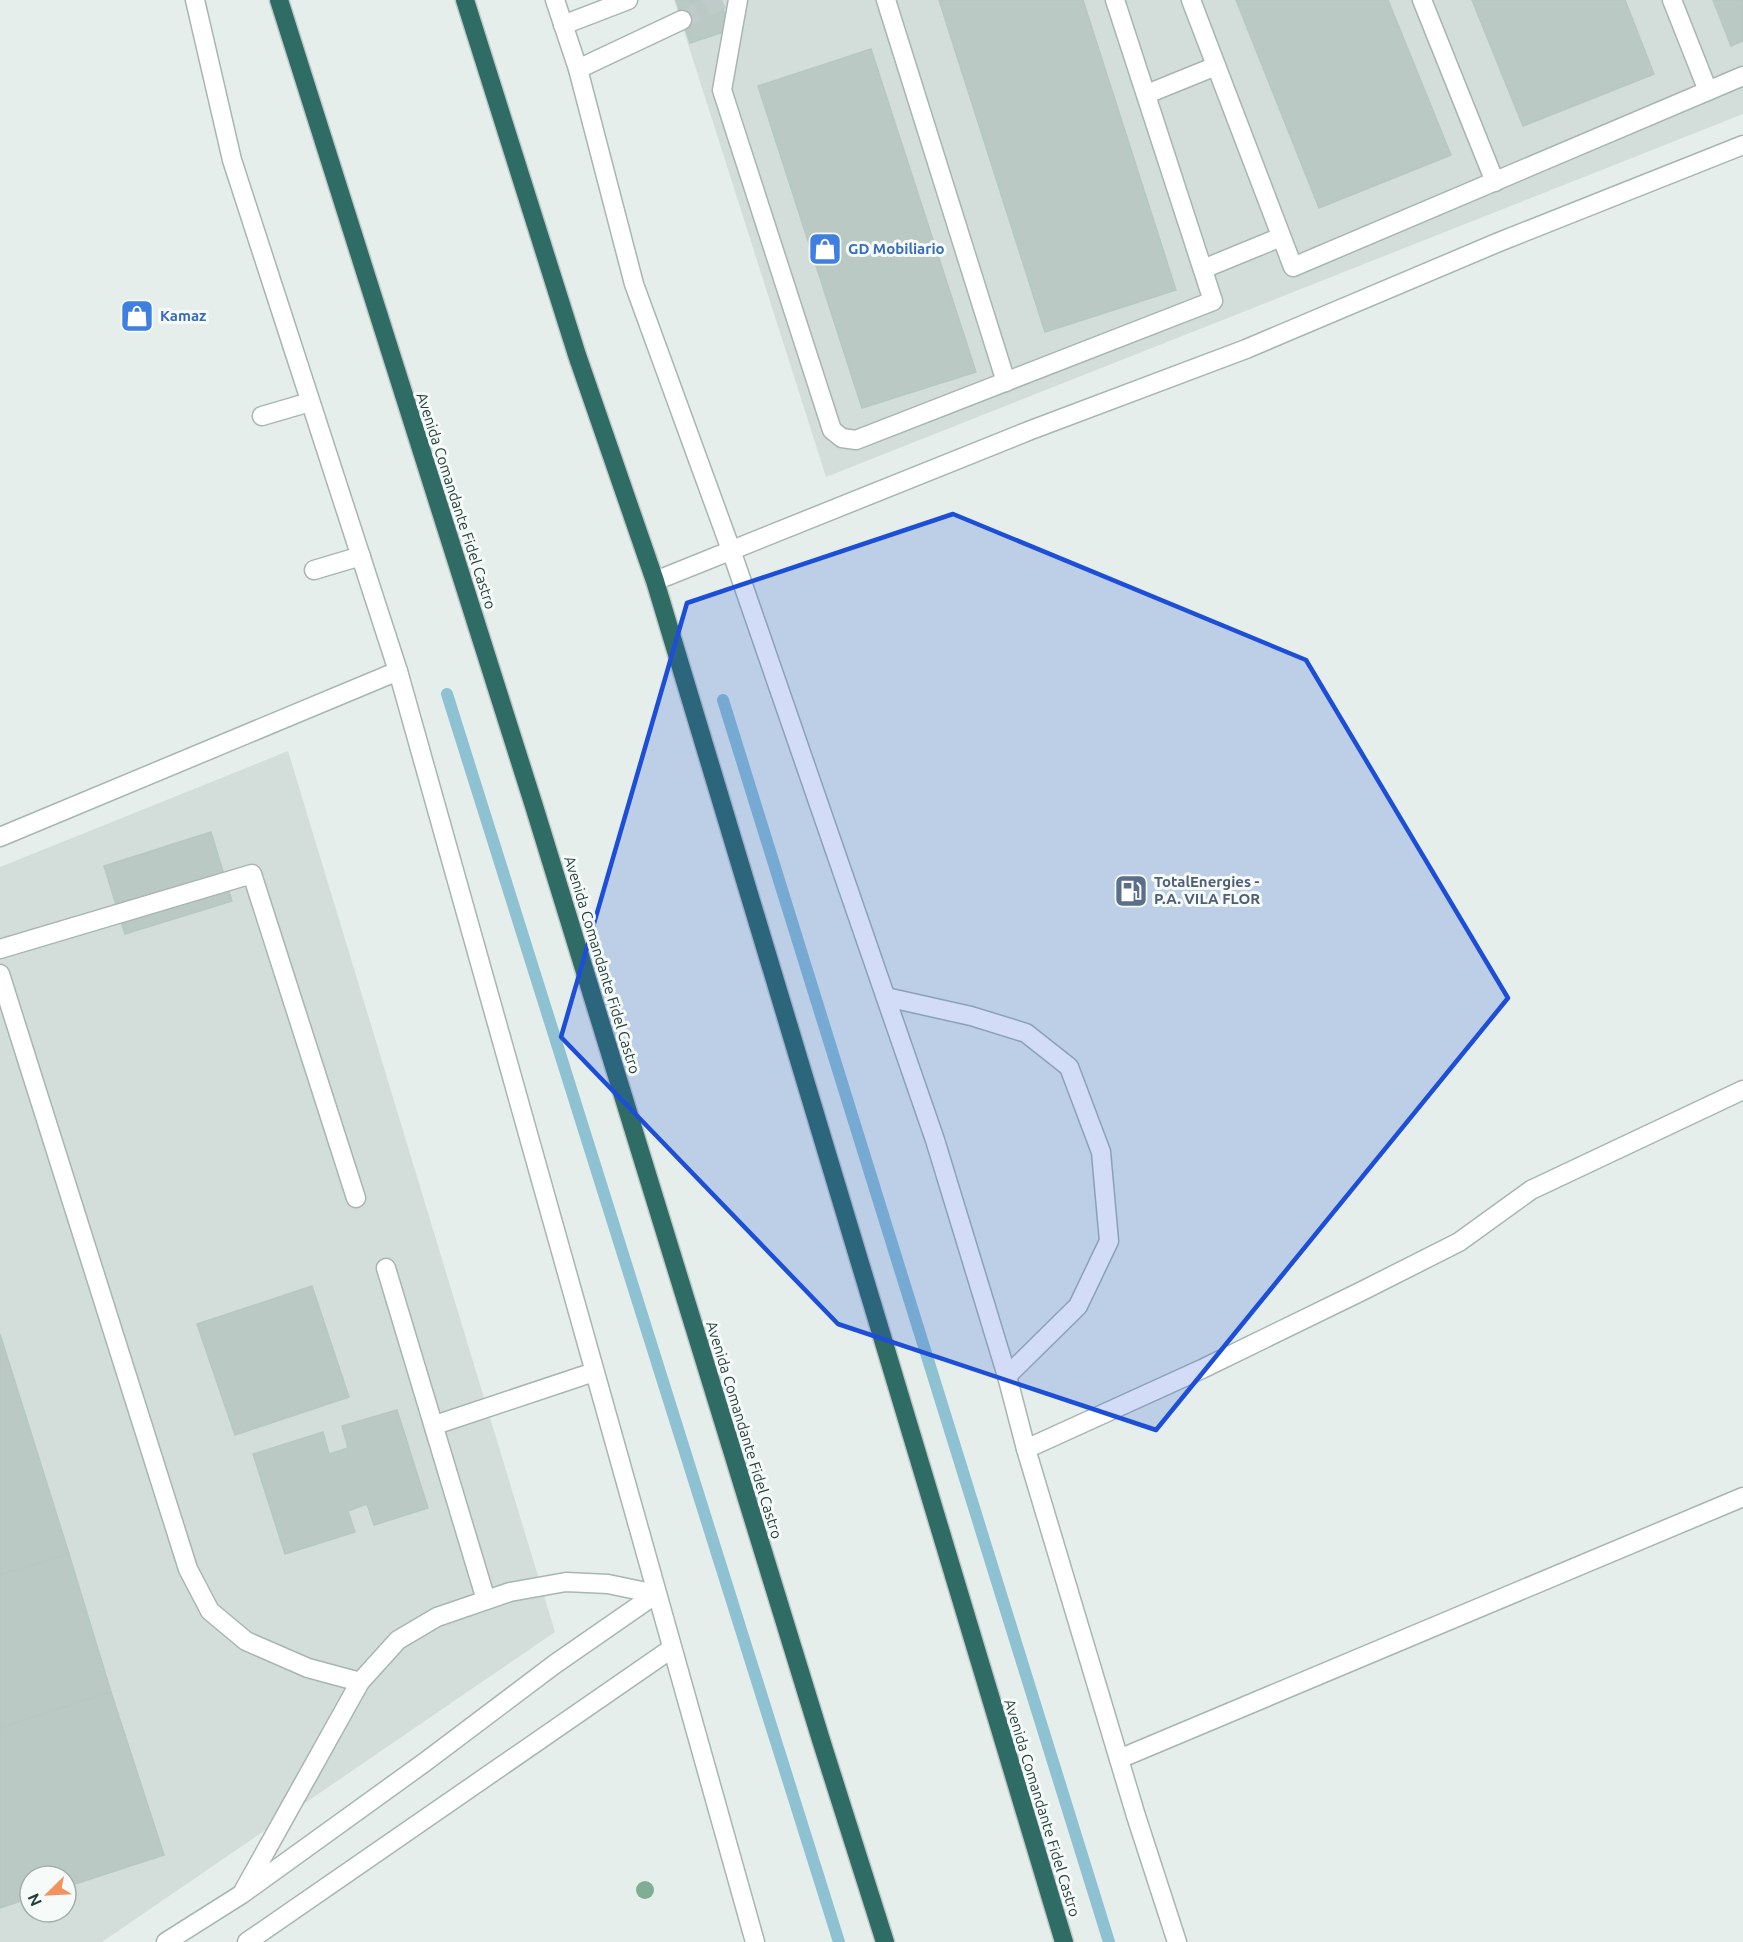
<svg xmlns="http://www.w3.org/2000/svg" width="1743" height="1942" viewBox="0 0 1743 1942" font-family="Ubuntu,sans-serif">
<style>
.built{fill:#d3deda;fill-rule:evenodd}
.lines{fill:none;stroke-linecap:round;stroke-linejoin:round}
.stream{stroke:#8ec1d2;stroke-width:12}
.building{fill:#bac9c4;stroke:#b7c8c3;stroke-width:1.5}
.minor-tunnel{stroke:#becbc8;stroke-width:18;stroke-dasharray:18 9;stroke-linecap:butt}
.minor-casing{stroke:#a7b6b3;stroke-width:21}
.highway-casing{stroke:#c2cac8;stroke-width:21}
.minor{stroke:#fff;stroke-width:18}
.highway{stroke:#2f6c66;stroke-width:18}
.tree{fill:#80ad96}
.marked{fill:#1d4ed8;fill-opacity:0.2;stroke:#1d4ed8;stroke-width:4.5;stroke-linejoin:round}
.labels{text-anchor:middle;stroke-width:6;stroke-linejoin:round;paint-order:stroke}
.shop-label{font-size:15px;font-weight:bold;fill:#366cbe;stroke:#f6faf8;text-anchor:start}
.street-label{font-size:15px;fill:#24403b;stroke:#f6faf8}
.service-label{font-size:15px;font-weight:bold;fill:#4e5e75;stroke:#f6faf8;text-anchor:start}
</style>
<rect width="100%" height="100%" fill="#e5eeeb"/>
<g class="built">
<polygon points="674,0 1743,0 1743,114 826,477"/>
<path d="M288 751 555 1632 102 1942H0V867ZM30 1876H66V1912H30Z"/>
</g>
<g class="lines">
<g class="stream">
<polyline points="447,694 839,1942"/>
<polyline points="723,700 1109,1942"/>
</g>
</g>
<g class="building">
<polygon points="676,0 720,0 730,30 690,43"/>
<polygon points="939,0 1083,0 1176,290 1045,332"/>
<polygon points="1236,0 1388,0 1451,155 1319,208"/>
<polygon points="1472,0 1625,0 1654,74 1523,126"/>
<polygon points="1713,0 1743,0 1743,41 1731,46"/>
<polygon points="871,49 976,372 862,408 758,86"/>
<polygon points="211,832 232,901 125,934 104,866"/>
<polygon points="312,1286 349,1397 235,1435 197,1324"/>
<polygon points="0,1334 69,1554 0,1575"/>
<polygon points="397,1410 428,1508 374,1525 367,1504 348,1511 355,1532 285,1554 253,1454 323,1432 329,1454 348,1448 342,1426"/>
<polygon points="69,1554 111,1692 0,1728 0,1575"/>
<polygon points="111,1692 164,1855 66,1887 66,1876 30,1876 30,1898 0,1908 0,1728"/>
</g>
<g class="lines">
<polyline class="minor-tunnel" points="682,20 722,0"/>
<defs>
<g id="minor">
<polyline points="195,0 232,160 398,671 755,1942"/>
<polyline points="555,0 578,69 634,284 731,550 935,1140 1007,1376 1026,1449 1136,1816 1177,1942"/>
<polyline points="738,0 722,90 832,430 842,438 856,440 1213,301 1115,0"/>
<polyline points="886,0 1006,382"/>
<polyline points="1191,0 1293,267 1743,76"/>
<polyline points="1422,0 1495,182"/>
<polyline points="1672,0 1708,91"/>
<polyline points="563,25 628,0"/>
<polyline points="578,69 682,20"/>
<polyline points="1147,94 1216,66"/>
<polyline points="1203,269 1281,237"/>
<polyline points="262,416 310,402"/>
<polyline points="314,570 361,556"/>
<polyline points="655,581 1031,430 1246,349 1499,242 1743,145"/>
<polyline points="0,837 398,671"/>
<polyline points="0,949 252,874 356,1198"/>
<polyline points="0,974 188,1569 210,1611 246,1641 308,1668 360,1682"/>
<polyline points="886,997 971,1016 1026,1033 1069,1067 1101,1152 1109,1241 1078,1306 1007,1376"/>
<polyline points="386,1268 486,1600"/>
<polyline points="435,1425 594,1372"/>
<polyline points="1026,1449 1202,1369 1362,1291 1459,1242 1531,1190 1743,1090"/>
<polyline points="1119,1759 1743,1497"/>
<polyline points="244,1890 360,1682 398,1640 437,1617 510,1592 566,1582 608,1584 656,1594"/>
<polyline points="166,1942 242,1894 425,1762 555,1664 656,1594"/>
<polyline points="247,1942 671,1649"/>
</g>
<g id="highway">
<polyline points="279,0 534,806 821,1740 885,1942"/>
<polyline points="465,0 577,355 655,581 1064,1942"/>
</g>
</defs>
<use href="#minor" class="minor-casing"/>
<use href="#highway" class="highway-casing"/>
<use href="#minor" class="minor"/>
<use href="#highway" class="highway"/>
</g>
<circle class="tree" cx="645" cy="1890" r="9"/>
<path class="marked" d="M953 514 1306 660 1508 998 1156 1430 838 1324 561 1037 687 603Z"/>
<defs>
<symbol id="shop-square" viewBox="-11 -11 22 22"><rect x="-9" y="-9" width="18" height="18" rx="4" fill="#3f7fe0" stroke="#f6faf8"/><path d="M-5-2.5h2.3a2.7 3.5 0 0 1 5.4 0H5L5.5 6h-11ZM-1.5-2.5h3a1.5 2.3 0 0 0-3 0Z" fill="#fff"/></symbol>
<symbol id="fuel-square" viewBox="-11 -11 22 22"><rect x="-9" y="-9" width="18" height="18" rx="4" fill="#5c6f8a" stroke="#f6faf8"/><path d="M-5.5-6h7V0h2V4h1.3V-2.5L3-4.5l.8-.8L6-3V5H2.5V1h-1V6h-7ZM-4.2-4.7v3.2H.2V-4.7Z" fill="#fff"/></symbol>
</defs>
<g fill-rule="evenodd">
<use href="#shop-square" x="806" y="230" width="38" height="38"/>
<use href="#shop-square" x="118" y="297" width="38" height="38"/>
<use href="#fuel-square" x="1112" y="872" width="38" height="38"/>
</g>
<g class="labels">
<g class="shop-label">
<text x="848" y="254">GD Mobiliario</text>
<text x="160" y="321">Kamaz</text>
</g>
<g class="street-label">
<text transform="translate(456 501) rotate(72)" y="5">Avenida Comandante Fidel Castro</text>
<text transform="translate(602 965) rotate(73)" y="5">Avenida Comandante Fidel Castro</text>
<text transform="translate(744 1430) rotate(73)" y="5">Avenida Comandante Fidel Castro</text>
<text transform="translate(1042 1808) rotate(73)" y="5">Avenida Comandante Fidel Castro</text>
</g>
<g class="service-label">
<text x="1154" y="887">TotalEnergies -<tspan x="1154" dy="17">P.A. VILA FLOR</tspan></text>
</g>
</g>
<g transform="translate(48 1894) rotate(246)"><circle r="28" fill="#f6faf8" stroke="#a2b0ac" stroke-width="1.5"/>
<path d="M0-4.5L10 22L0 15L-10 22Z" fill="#f1925f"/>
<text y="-9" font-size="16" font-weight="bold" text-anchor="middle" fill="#24403b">N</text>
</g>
</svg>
